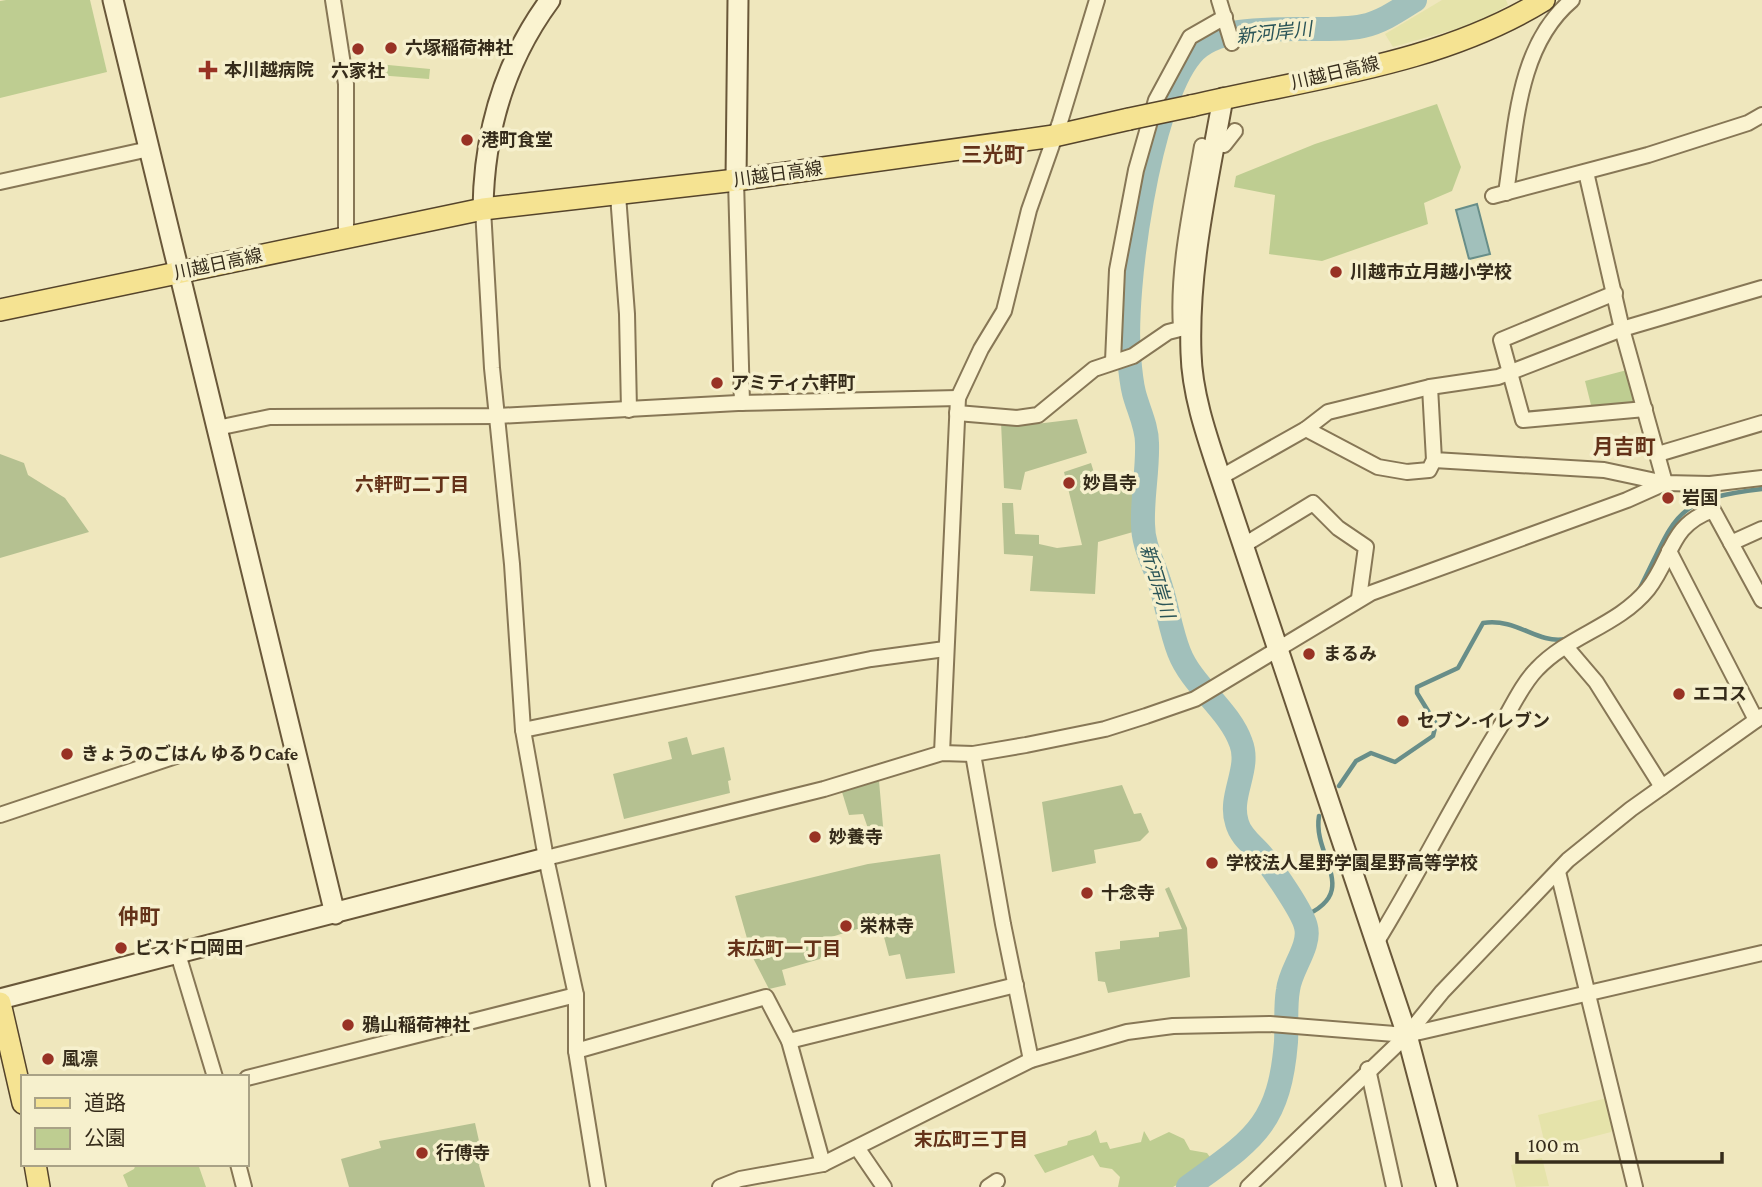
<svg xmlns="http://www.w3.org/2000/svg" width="1762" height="1187" viewBox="0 0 1762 1187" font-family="'Crimson Pro','Noto Sans JP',serif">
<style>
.farmland{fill:#e5e3aa}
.green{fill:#becd91}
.cemetery{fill:#b5c191}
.water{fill:#a1c0bb;stroke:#688e89;stroke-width:2}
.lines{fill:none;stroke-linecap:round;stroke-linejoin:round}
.stream{stroke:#688e89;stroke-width:4.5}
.river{stroke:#a1c0bb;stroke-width:24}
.street-casing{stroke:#877756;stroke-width:18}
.secondary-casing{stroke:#695739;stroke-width:23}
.primary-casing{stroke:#55442b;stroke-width:24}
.street{stroke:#faf3d0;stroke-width:14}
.secondary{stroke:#faf3d0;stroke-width:19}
.primary{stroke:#f5e392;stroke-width:21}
.primary-bridge-casing{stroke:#55442b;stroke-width:24;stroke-linecap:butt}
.primary-bridge{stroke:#f5e392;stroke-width:21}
.poi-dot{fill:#983224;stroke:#f6f0cd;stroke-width:2.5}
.labels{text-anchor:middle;stroke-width:7;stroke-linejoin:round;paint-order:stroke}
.poi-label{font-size:18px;font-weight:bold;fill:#362c1b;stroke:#f6f0cd;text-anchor:start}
.street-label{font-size:18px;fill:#362c1b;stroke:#f6f0cd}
.water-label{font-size:19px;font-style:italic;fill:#2a5457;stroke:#f6f0cd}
.neighbourhood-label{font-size:19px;font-weight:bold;fill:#643219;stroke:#f6f0cd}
.quarter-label{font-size:21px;font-weight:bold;fill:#643219;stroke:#f6f0cd}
</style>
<rect width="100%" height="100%" fill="#efe7bd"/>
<g class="farmland">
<polygon points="1442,0 1506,0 1508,5 1477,23 1393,47 1385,34"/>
<polygon points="1607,1098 1614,1127 1611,1132 1546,1149 1538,1115"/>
<polygon points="1542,1158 1549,1186 1516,1187 1511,1165"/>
</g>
<g class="green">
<polygon points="6,0 90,0 107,72 0,98 0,1"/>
<polygon points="378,64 430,69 429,79 377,75"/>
<polygon points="1437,104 1461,167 1452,191 1424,203 1428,224 1322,261 1269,254 1275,195 1234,187 1236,176 1315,144"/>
<polygon points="1627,370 1635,401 1632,405 1592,409 1585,381"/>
<polygon points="1096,1130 1100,1143 1107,1142 1110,1149 1141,1142 1144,1131 1150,1141 1169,1132 1184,1139 1190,1150 1207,1153 1212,1160 1209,1168 1173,1187 1118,1187 1120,1177 1112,1169 1100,1167 1093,1155 1045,1173 1034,1155 1067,1145 1068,1141 1090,1135"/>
<polygon points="136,1164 198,1164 206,1187 128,1187 123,1175 134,1169"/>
</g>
<g class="cemetery">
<polygon points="1077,419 1087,453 1025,472 1021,490 1004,488 1001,422 1036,424"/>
<polygon points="0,454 24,463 28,475 65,498 89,532 0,558"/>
<polygon points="1091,463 1100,492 1135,482 1133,532 1098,542 1095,594 1030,591 1033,556 1004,554 1002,503 1013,503 1015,534 1039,535 1039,544 1057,548 1082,545 1064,472"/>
<polygon points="687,737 692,755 724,747 731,780 728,781 730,793 624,819 613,774 672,759 668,742"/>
<polygon points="879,781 884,837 872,840 863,814 849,815 842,792"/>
<polygon points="1122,785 1134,814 1141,813 1149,832 1140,841 1094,850 1096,863 1052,872 1042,802"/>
<polygon points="940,854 955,973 906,979 900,954 889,956 880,922 828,938 820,959 782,970 786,985 769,989 752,956 735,896 868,864"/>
<polygon points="1169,887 1187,928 1190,977 1108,993 1105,982 1098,981 1095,952 1120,949 1120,941 1159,937 1159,932 1182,929 1165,889"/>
<polygon points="475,1123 483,1159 479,1165 485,1187 349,1187 341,1159 381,1148 379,1141"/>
</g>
<polygon class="water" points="1477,204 1490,254 1469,259 1456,210"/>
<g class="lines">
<g class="stream">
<path d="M1639 590C1677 516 1670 500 1762 489"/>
<path d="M1339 786 1356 761 1371 753 1395 762 1433 736 1436 724 1417 693V687L1458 668 1483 623C1519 618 1535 644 1566 639"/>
<path d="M1302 917C1363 892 1312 857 1319 816"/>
</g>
<path class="river" d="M1188 1187C1252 1140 1279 1127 1286 1042 1287 1025 1285 1007 1288 990 1290 970 1311 946 1306 927 1303 912 1274 871 1264 858 1255 846 1241 838 1237 823 1228 796 1251 769 1241 743 1229 709 1192 686 1179 652 1170 629 1167 604 1159 581 1153 562 1143 545 1143 524 1142 497 1148 470 1147 443 1147 426 1138 409 1134 393 1131 381 1130 368 1129 356 1123 290 1149 105 1191 55 1223 15 1318 36 1363 26 1382 22 1399 10 1415 0"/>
<defs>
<g id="street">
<polyline points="333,0 346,84 346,236"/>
<polyline points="1219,0 1232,43"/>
<polyline points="1224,145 1235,131"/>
<polyline points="1586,172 1622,329 1665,483"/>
<polyline points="736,180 742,403"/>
<polyline points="0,182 149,149"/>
<path d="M1506 193C1516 128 1517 46 1572 0"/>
<polyline points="618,195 627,314 629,410"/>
<polyline points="1493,196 1648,155 1748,123 1762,115"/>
<polyline points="483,209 492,368 512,564 523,730 546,858 576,995 576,1051 598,1187"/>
<polyline points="1615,293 1501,340 1523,420 1645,409"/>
<path d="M1181 328C1177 268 1192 205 1202 146"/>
<polyline points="1113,361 1117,270 1136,170 1156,100 1190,37 1225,17"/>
<polyline points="1430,387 1434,460 1604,470 1665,483 1710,484 1762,478"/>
<polyline points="957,413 1017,418 1038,415 1094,369 1133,356 1168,332 1192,326"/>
<polyline points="217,428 270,417 498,416 738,403 958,398"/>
<polyline points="1306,429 1378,467 1407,472 1429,470 1434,460"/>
<polyline points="1658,454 1762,423"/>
<polyline points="1221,477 1306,429 1328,412 1430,387 1498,377 1622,329 1762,288"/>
<polyline points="1731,543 1762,529"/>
<polyline points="1244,545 1313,503 1338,528 1366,547 1359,598"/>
<polyline points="1669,551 1756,720"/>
<polyline points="1567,648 1596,682 1662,787"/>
<polyline points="523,730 871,659 945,649"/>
<polyline points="942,753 958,398 981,349 1004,311 1029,210 1060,122 1097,0"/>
<polyline points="973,754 1003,924 1031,1060"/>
<polyline points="0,815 179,755"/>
<polyline points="546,858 824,789 942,753 973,754 1026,745 1105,729 1146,716 1195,699 1371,593 1627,500 1665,483"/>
<polyline points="1558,872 1635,1187"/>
<path d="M1376 943C1420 872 1456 797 1500 727 1511 709 1522 684 1537 669 1569 635 1618 626 1648 589 1673 557 1669 525 1713 510L1762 600"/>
<polyline points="178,954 215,1077"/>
<polyline points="789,1041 1016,985"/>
<polyline points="576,1051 766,997 789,1041 823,1164"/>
<polyline points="1368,1069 1394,1187"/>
<polyline points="247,1078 576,995"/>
<polyline points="858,1149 884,1187"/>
<polyline points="238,1164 244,1187"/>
<polyline points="720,1187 740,1179 823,1164 1031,1060 1127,1032 1173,1026 1270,1024 1407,1035 1762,953"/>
<polyline points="988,1187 997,1181"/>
<polyline points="1248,1187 1407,1035 1442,992 1568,860 1631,809 1762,716"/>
</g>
<g id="secondary">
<polyline points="113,0 335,914"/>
<path d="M1223 98C1208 182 1188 268 1191 353 1192 393 1206 434 1219 473L1407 1035 1447 1187"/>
<polyline points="736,180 738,0"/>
<path d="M483 209C484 133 505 61 550 0"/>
<polyline points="0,999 546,858"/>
</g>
<g id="primary">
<path d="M1191 106C1309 78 1439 65 1544 0"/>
<polyline points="0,310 483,209 736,180 1054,136 1129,119"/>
<polyline points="0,1003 23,1103"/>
<polyline points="35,1164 39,1187"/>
</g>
</defs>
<use href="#street" class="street-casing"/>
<use href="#secondary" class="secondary-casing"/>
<use href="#primary" class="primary-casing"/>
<use href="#street" class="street"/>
<use href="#secondary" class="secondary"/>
<use href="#primary" class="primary"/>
<defs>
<polyline id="primary-bridge" points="1129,119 1191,106"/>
</defs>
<use href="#primary-bridge" class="primary-bridge-casing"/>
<use href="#primary-bridge" class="primary-bridge"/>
</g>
<g class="poi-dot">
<circle cx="391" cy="48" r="7"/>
<circle cx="358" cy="49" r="7"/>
<path d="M204.5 59.5h7v7h7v7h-7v7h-7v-7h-7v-7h7z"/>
<circle cx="467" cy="140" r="7"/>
<circle cx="1336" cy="272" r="7"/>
<circle cx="717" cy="383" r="7"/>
<circle cx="1069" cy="483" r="7"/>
<circle cx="1668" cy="498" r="7"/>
<circle cx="1309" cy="654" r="7"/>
<circle cx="1679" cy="694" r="7"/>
<circle cx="1403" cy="721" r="7"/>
<circle cx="67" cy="754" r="7"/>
<circle cx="815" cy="837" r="7"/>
<circle cx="1212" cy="863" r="7"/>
<circle cx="1087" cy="893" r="7"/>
<circle cx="846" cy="926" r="7"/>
<circle cx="121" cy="948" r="7"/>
<circle cx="348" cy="1025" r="7"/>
<circle cx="48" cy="1059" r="7"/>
<circle cx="422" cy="1153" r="7"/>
</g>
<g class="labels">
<g class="poi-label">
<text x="405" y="54">六塚稲荷神社</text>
<text x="224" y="76">本川越病院</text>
<text x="358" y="77" text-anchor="middle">六家社</text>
<text x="481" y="146">港町食堂</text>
<text x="1350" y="278">川越市立月越小学校</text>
<text x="731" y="389">アミティ六軒町</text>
<text x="1083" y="489">妙昌寺</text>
<text x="1682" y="504">岩国</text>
<text x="1323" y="660">まるみ</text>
<text x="1693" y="700">エコス</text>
<text x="1417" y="727">セブン-イレブン</text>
<text x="81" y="760">きょうのごはん ゆるりCafe</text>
<text x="829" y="843">妙養寺</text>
<text x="1226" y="869">学校法人星野学園星野高等学校</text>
<text x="1101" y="899">十念寺</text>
<text x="860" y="932">栄林寺</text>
<text x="135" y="954">ビストロ岡田</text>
<text x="362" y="1031">鴉山稲荷神社</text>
<text x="62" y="1065">風凛</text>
<text x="436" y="1159">行傅寺</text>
</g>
<g class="street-label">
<text transform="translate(1335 73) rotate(-13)" y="6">川越日高線</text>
<text transform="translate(778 174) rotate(-8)" y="6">川越日高線</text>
<text transform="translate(218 264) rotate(-12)" y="6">川越日高線</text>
</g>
<g class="water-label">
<text transform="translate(1274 32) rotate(-6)" y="7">新河岸川</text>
<text transform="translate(1158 581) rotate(73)" y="7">新河岸川</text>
</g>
<g class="neighbourhood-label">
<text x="412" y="491">六軒町二丁目</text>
<text x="784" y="955">末広町一丁目</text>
<text x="971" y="1146">末広町三丁目</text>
</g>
<g class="quarter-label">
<text x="993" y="162">三光町</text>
<text x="1624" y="454">月吉町</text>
<text x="139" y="924">仲町</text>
</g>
</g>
<rect x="21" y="1075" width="228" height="91" fill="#f6f0cd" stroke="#a9a286" stroke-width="2"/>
<rect x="35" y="1098" width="35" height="10" fill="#f5e392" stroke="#a9a286" stroke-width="2"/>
<text x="84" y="1110" font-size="21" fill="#362c1b">道路</text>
<rect x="35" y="1128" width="35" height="21" fill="#becd91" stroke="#a9a286" stroke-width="2"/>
<text x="84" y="1145" font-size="21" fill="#362c1b">公園</text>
<path d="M1517 1152v10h205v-10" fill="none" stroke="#362c1b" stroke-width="3.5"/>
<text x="1528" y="1152" font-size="21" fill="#362c1b" stroke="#f6f0cd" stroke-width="5" paint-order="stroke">100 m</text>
</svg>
